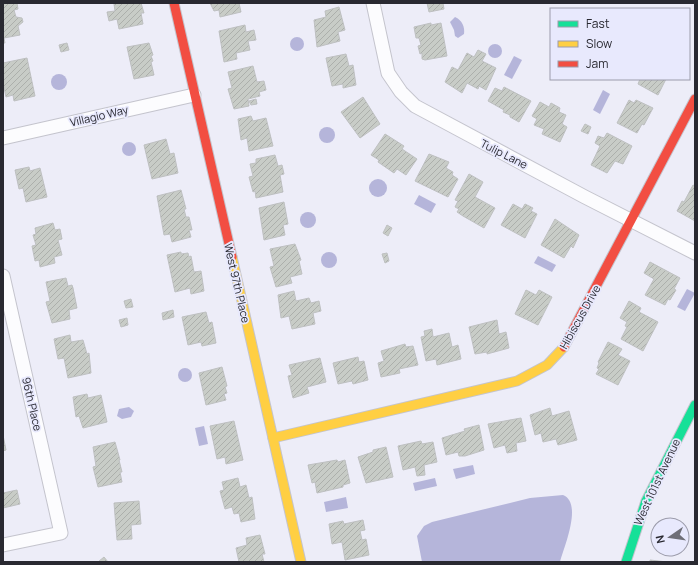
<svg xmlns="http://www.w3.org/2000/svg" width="698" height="565" viewBox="0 0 698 565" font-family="Manrope,sans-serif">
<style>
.water{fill:#b5b5da}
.building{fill:url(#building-hatch);stroke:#bec0c1}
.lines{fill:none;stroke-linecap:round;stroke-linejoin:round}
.street-casing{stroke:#c4c4cd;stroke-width:15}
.fast-casing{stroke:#c4c4cd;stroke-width:11}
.slow-casing{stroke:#c4c4cd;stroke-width:11}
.jam-casing{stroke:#c4c4cd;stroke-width:11}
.street{stroke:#fcfcfe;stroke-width:13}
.fast{stroke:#16e098;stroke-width:9}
.slow{stroke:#ffcf43;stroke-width:9}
.jam{stroke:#f24e42;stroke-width:9}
.labels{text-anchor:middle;stroke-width:3.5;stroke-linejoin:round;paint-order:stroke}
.street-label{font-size:11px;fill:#292931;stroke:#e8e9fd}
</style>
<defs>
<pattern id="building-hatch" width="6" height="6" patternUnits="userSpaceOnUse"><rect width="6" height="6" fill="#c8ccc7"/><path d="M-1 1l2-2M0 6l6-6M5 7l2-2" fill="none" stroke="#acafab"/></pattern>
</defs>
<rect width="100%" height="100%" fill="#ededf8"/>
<g class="water">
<path d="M455 17C462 20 465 27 464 34L458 38 455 36 454 30 450 22Z"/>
<circle cx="297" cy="44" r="7"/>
<circle cx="495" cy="51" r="7"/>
<polygon points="514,56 522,60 512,79 504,75"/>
<circle cx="59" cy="82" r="8"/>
<polygon points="603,90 610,94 600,114 593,110"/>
<circle cx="327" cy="135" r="8"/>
<circle cx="129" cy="149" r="7"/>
<circle cx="378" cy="188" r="9"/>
<polygon points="419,195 436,204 431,213 414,204"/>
<circle cx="308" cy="220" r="8"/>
<circle cx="329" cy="260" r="8"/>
<polygon points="538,256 556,265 552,272 534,263"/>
<polygon points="687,289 695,293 685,311 677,307"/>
<circle cx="185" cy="375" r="7"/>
<polygon points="129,407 134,411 131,417 122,419 117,416 119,409"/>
<polygon points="204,426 208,444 199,446 195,428"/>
<polygon points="473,465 475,474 456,479 453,469"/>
<polygon points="435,478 437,486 415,491 413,483"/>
<path d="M563 495C583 503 564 547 560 562H422L417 536 424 526 432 522 530 498Z"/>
<polygon points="346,497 348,508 326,512 324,502"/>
</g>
<g class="building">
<polygon points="3,3 17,3 18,9 14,10 16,17 22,18 23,22 18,26 20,35 4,38 5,43 3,43"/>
<polygon points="117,3 141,3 144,13 141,13 143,24 119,29 117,19 109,21 107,12 115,11 114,4"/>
<polygon points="210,3 239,3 241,12 220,17 219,10 214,11"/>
<polygon points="427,3 443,3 444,9 429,12"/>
<polygon points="339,7 345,30 338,32 340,41 317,47 314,20 326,17 325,11"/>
<polygon points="431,23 431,25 441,23 447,56 425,60 422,59 422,53 420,54 418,46 421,45 419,38 416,38 414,27"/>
<polygon points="245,25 246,32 254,30 256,40 248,41 250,50 236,53 237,59 224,62 219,31"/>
<polygon points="67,43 69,50 61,52 59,45"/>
<polygon points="149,43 153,55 151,56 153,61 151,62 154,75 134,79 127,47"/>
<polygon points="478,50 486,54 482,61 496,68 486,90 479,86 478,89 467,83 462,93 445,82 452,67 458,70 467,53 474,57"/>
<polygon points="346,54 349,66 353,65 356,85 343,88 343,84 332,86 326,58"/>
<polygon points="27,58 35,96 14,101 13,95 6,97 3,83 3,63"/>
<polygon points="253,66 257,82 264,81 266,90 259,92 260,96 248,99 249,106 234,109 228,89 232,88 228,72"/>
<polygon points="640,79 668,79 666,79 658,95 638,84"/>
<polygon points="504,87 531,101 519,122 510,117 510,115 503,112 504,110 488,101 495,88 502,91"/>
<polygon points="363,97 380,124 360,138 341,112"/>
<polygon points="256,99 257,104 251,105 249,101"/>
<polygon points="629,100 634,103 636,100 653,108 644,125 642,124 637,133 617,123"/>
<polygon points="540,102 549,107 551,103 560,108 559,112 566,115 562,124 567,127 560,142 542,134 544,129 534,125 537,119 532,116"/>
<polygon points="251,116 253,121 266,118 273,146 249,151 247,138 241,140 238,119"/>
<polygon points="585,124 591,127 588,134 581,131"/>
<polygon points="607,133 632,146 623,164 615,161 607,173 591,165 600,146 595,143 598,136 604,138"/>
<polygon points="385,134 404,146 402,149 417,159 406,175 397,169 394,173 378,162 379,160 371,155"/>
<polygon points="166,139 170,154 174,153 178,173 152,179 144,145"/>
<polygon points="429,154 449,162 446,168 453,172 452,175 458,179 448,197 415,181"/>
<polygon points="275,155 278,166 282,165 284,174 280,175 283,192 256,198 255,191 253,192 249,177 253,176 250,164 256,163 256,159"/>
<polygon points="29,167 30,171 40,168 47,197 26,202 23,188 19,189 15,170"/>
<polygon points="469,174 483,182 475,197 495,208 484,228 463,216 457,212 459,209 455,207 458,201 455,200"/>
<polygon points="693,185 695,186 695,221 677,211 682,201 684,202"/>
<polygon points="181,190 186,209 184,209 186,217 189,217 192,230 189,230 191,237 172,242 170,234 164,235 157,196"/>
<polygon points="284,202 288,224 283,225 285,235 264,240 259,208"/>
<polygon points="513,204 522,209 525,204 533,208 531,211 537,214 525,238 501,225"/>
<polygon points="555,219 579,235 573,248 571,246 564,258 541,245"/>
<polygon points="53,223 55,230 60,229 62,239 58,240 62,255 54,257 55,263 40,267 39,260 35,261 32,246 36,245 33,235 36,234 35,228"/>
<polygon points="387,225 392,228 388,236 383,233"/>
<polygon points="295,244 301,260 299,261 302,274 290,277 292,283 276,287 270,267 274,266 270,249"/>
<polygon points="181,252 181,254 188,253 189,257 191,256 194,272 201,271 204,291 191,294 190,288 175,292 167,255"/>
<polygon points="387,253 389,261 385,263 382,254"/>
<polygon points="650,262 680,278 674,289 676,290 670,300 668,299 665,305 645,295 654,279 644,273"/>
<polygon points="66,278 68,286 72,285 73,288 77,308 69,310 70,319 52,323 46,302 50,301 46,282"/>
<polygon points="526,290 536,295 539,290 552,297 538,325 515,314"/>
<polygon points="294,291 296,301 309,298 311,303 319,301 321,311 313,313 315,324 292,329 289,316 281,318 278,295"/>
<polygon points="131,299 133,307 126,308 124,301"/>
<polygon points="629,301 641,308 639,312 658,322 643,351 621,339 627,327 625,326 627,322 620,318"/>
<polygon points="173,310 174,317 163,320 162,313"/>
<polygon points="206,312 209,323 212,322 216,343 202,346 201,342 188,345 182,317"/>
<polygon points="127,318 128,325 121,327 119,320"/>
<polygon points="497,320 499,334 506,332 509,348 487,354 487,352 475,354 469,327"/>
<polygon points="432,329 433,337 449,333 452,347 458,345 461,359 437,365 436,359 426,361 421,337 425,336 424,331"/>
<polygon points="70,335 71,342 83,340 87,354 89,353 91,373 68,378 64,358 58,359 54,339"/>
<polygon points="608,342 622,349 618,355 630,361 618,385 596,374 599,369 597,368 599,363 598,362"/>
<polygon points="405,344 406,347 413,346 418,365 399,369 400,373 381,377 378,363 384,361 381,351"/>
<polygon points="358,357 359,362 364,361 368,380 353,384 352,381 338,384 333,363"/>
<polygon points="320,358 326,382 307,387 309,393 293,398 288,376 292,375 289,365"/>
<polygon points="222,367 227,386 225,387 227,393 224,394 226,400 206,405 199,373"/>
<polygon points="87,394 88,398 101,395 107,422 83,428 79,416 76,417 73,397"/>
<polygon points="550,408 552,416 569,411 577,440 558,445 556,439 543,442 541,433 535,435 530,415"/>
<polygon points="521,418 526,441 516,443 517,451 507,453 505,445 494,448 488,424"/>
<polygon points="234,421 243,460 226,464 225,457 217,459 210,426"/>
<polygon points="479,425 484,450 465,456 459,456 458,452 446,455 442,438 465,431 464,429"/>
<polygon points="3,435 6,450 3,451"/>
<polygon points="421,441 422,444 433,442 437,462 424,465 425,475 417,476 415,467 403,470 398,446"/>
<polygon points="115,442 120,460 119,460 122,472 120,472 122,482 98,487 93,467 96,466 93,447"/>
<polygon points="386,447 393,477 366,483 358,457 373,452 373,450"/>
<polygon points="337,460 338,462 345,460 350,483 343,485 343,487 317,493 315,482 312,483 308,465"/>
<polygon points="238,478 240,487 246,485 249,498 252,497 255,519 241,522 239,513 234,514 232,507 225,509 220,491 224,490 222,482"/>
<polygon points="17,490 20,504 3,508 3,493"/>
<polygon points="139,501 141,524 131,525 132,539 117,540 114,503"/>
<polygon points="363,520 365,530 360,531 362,540 366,539 369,555 345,560 342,542 332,544 329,524 343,521 344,524"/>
<polygon points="260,535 265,554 262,554 264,562 239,562 236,548 247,545 246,538"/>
<polygon points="104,557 108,562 98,562"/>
<polygon points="650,560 667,562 650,562"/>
</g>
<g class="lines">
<defs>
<g id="street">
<polyline points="373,3 388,73 401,92 415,106 585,197 695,253"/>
<polyline points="3,138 194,95"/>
<polyline points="3,276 61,533 3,545"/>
</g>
<polyline id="fast" points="626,562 646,501 695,405"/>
<g id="slow">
<polyline points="232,257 301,562"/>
<polyline points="273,438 517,381 547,365 564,347"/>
</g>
<g id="jam">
<polyline points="174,3 232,257"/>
<polyline points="564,347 695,99"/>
</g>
</defs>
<use href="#street" class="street-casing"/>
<use href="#fast" class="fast-casing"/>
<use href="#slow" class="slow-casing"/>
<use href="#jam" class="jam-casing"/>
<use href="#street" class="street"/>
<use href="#fast" class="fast"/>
<use href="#slow" class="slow"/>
<use href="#jam" class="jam"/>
</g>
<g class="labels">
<g class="street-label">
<text transform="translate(99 116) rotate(-13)" y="4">Villagio Way</text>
<text transform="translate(504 154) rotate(27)" y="4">Tulip Lane</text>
<text transform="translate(237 283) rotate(77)" y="4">West 97th Place</text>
<text transform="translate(580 317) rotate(-61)" y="4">Hibiscus Drive</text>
<text transform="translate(32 404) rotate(77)" y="4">96th Place</text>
<text transform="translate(657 482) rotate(-65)" y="4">West 101st Avenue</text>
</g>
</g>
<rect width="698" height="565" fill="none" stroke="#292931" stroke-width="8"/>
<rect x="550" y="8" width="140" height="72" fill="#e8e9fd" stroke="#9c9cab"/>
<rect x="558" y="21" width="20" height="6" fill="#16e098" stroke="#9c9cab"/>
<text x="586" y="28" font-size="12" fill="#292931">Fast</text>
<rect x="558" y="41" width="20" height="6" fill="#ffcf43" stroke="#9c9cab"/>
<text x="586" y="48" font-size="12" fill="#292931">Slow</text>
<rect x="558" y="61" width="20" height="6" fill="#f24e42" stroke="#9c9cab"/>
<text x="586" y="68" font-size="12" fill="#292931">Jam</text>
<g transform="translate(670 537) rotate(257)"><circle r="19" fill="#e8e9fd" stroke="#9c9cab"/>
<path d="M0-3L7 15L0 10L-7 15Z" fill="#6e6e77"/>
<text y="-6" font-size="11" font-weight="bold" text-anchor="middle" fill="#292931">N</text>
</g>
</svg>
